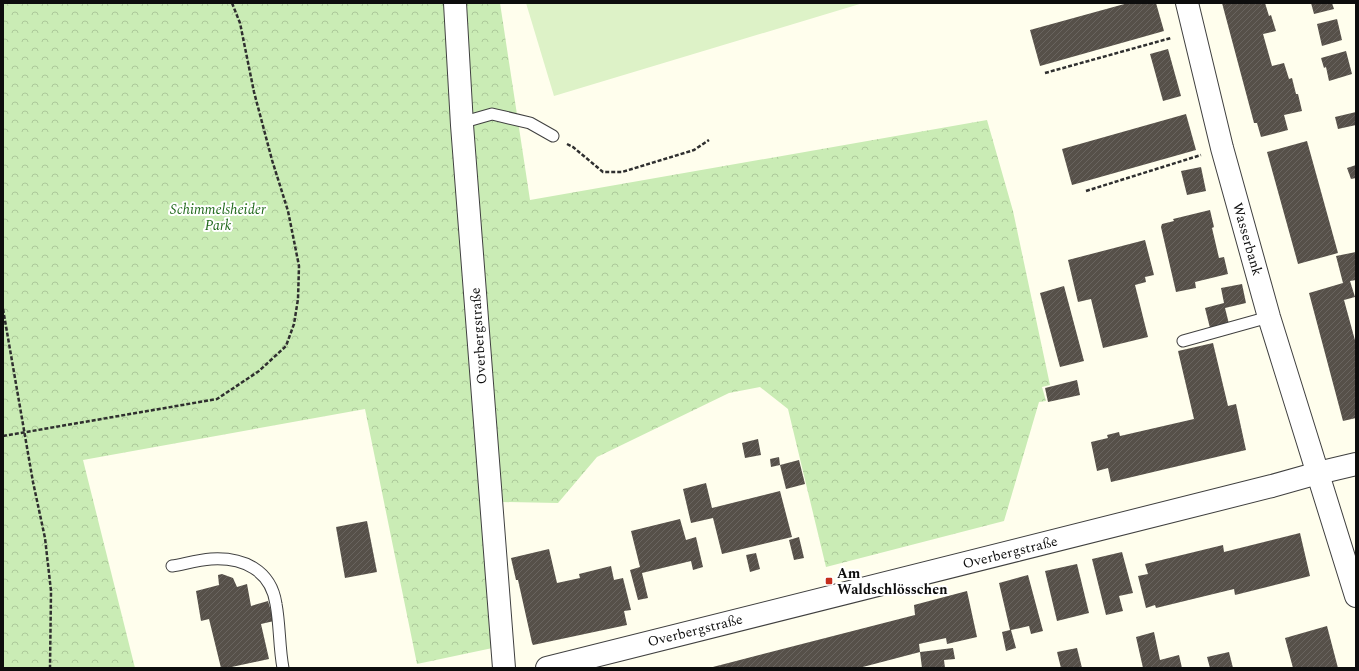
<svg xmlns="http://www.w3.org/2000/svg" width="1359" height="671" viewBox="0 0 1359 671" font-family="Spectral,serif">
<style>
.park{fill:url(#park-crowns)}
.pitch{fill:#ddf2c7}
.building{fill:url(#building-hatch)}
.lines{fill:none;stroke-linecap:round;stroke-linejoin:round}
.lane-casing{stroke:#404040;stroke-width:13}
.street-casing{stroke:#404040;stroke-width:24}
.path{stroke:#2f2f2f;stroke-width:2.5;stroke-dasharray:4 2;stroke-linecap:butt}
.lane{stroke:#fff;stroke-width:11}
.street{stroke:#fff;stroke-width:22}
.poi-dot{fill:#c52d1d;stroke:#fff;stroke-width:1.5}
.labels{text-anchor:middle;stroke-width:4;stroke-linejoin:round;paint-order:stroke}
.park-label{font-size:14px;font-style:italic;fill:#1f681a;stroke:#fff}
.street-label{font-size:14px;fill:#0d0d0d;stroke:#fff}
.poi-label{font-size:14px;font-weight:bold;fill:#0d0d0d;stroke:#fff;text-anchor:start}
</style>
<defs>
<pattern id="park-crowns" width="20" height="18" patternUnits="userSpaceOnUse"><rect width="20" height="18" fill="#caecb5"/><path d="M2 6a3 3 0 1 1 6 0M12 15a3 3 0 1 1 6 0" fill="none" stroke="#acc99a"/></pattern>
<pattern id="building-hatch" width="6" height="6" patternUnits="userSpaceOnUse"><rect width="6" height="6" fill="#565049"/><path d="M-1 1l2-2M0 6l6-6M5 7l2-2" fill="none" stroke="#69645f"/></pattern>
</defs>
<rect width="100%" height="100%" fill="#fffeed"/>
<polygon class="park" points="3,3 500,3 530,200 987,120 1013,211 1050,385 1042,387 1046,401 1039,402 1004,521 826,567 788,409 760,387 729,393 597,457 558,503 502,502 502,646 417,664 365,409 83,460 135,668 3,668"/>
<polygon class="pitch" points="526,3 863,3 554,96"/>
<g class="building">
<polygon points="1128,3 1156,3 1164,31 1040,66 1030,30"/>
<polygon points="1222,3 1265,3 1269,16 1271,15 1276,31 1263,34 1272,66 1284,63 1289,79 1292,78 1296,94 1298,94 1302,111 1284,115 1288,130 1261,137 1257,123 1254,123"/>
<polygon points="1311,3 1332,3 1334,9 1314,14"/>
<polygon points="1337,19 1342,40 1322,46 1317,24"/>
<polygon points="1168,49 1181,96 1163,101 1150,54"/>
<polygon points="1346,51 1352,74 1329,81 1326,67 1324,68 1321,58"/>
<polygon points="1356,112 1356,125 1338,129 1335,117"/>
<polygon points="1186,114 1196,150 1072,185 1062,149"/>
<polygon points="1307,141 1338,253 1298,264 1267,152"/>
<polygon points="1356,165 1356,178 1351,179 1347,168"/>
<polygon points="1201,167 1206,191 1187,195 1181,171"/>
<polygon points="1210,210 1214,227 1212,228 1219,258 1224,257 1228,274 1195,282 1196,288 1176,292 1161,227 1162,224 1174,221 1173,219"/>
<polygon points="1145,240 1154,275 1145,277 1146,282 1135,285 1148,337 1103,348 1091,299 1078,302 1068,260"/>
<polygon points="1356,252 1356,280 1350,281 1355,297 1344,300 1356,344 1356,418 1343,421 1309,293 1343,283 1336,256"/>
<polygon points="1242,284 1246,303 1225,308 1229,324 1210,328 1205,308 1224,303 1221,288"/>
<polygon points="1064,286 1084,361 1060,367 1040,293"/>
<polygon points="1213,343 1228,406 1236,404 1246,450 1111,482 1108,468 1097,471 1091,442 1108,438 1107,435 1119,432 1120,436 1194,419 1178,351"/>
<polygon points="1077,380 1080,395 1048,402 1045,388"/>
<polygon points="758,439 761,455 745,458 742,443"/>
<polygon points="779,457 780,465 771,467 770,459"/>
<polygon points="799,460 805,484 786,489 780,465"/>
<polygon points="706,483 712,508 780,491 792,537 722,554 713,518 691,523 683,489"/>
<polygon points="680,519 686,540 696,537 703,567 693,570 691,561 642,573 648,598 638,600 630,570 640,567 631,531"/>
<polygon points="367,521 377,572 345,578 336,527"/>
<polygon points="1300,533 1310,576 1235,595 1234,589 1156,608 1155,605 1146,608 1138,576 1148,574 1145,564 1223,545 1224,552"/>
<polygon points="799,537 804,558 794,560 789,540"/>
<polygon points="549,549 557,583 580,578 579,574 611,566 614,580 623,578 631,610 624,611 627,625 533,645 532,643 518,580 516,580 511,558"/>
<polygon points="1122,552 1133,593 1119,596 1123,611 1106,615 1092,559"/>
<polygon points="756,553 760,569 750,572 746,555"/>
<polygon points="1077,564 1089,613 1057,621 1045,571"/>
<polygon points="222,574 233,578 237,587 247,584 251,606 268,601 274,621 261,624 269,659 227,668 221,668 209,619 201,621 196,591 219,585 218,575"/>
<polygon points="1028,575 1043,631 1031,634 1029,626 1011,630 1016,648 1006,651 1002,632 1010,630 999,583"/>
<polygon points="967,591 977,637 947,644 946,638 919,644 920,652 859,668 709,668 915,615 914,605"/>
<polygon points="1327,626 1338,668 1293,668 1285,638"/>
<polygon points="1154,632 1160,660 1179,655 1182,668 1143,668 1136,637"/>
<polygon points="953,648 955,659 944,660 945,668 922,668 920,652"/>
<polygon points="1077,648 1082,668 1061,668 1057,652"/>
<polygon points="1229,652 1233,668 1210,668 1207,657"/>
</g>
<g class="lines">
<defs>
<g id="lane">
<polyline points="462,125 471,120 492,114 530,123 553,136"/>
<polyline points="1183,341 1269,317"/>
<path d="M172 566C184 564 198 560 211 559 243 557 271 570 276 604 280 625 279 647 283 668"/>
</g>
<g id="street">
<polyline points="455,3 462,125 504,668"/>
<polyline points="1187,3 1222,148 1269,317 1356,596"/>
<polyline points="547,668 1272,486 1318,473 1356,464"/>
</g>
</defs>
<use href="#lane" class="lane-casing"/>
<use href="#street" class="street-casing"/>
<g class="path">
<polyline points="1045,73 1171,38"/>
<polyline points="567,144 573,147 603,172 622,172 694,150 709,140"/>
<polyline points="1086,191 1201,155"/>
<polyline points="3,309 33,482 45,538 51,591 50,668"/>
<polyline points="3,436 217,399 259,371 286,346 294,324 298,299 299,266 288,211 272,160 254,92 240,23 232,3"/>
</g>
<use href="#lane" class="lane"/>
<use href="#street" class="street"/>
</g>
<rect class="poi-dot" x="825" y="577" width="8" height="8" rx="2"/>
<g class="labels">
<g class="park-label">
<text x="218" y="214">Schimmelsheider<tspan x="218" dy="16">Park</tspan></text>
</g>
<g class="street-label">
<text transform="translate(1248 239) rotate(74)" y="5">Wasserbank</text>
<text transform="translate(478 336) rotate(-94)" y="5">Overbergstraße</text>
<text transform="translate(1010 552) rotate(-14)" y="5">Overbergstraße</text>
<text transform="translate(695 630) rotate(-14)" y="5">Overbergstraße</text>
</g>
<g class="poi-label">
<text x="837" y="578">Am<tspan x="837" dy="16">Waldschlösschen</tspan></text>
</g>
</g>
<rect width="1359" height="671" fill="none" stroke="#0d0d0d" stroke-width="8"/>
</svg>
